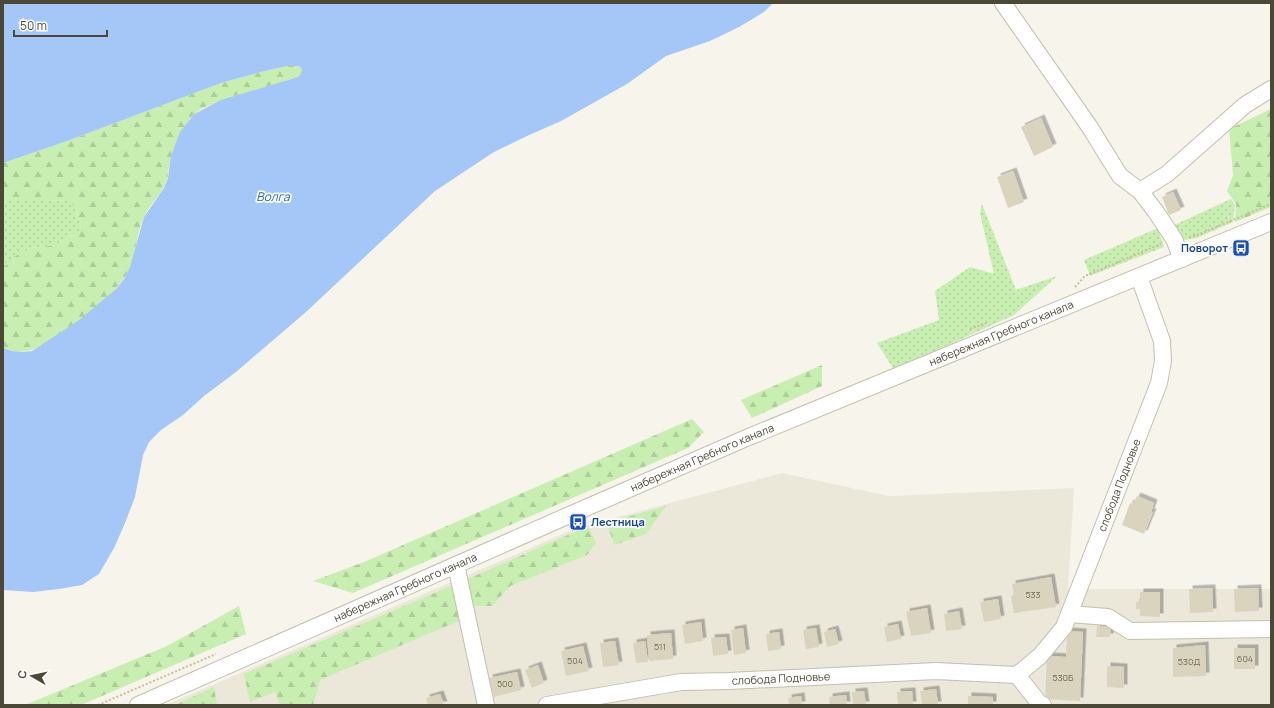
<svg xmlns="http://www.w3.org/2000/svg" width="1274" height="708" viewBox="0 0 1274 708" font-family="Manrope,sans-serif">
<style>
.residential{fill:#ebe8d9}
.grass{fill:url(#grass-dots)}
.forest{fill:url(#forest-firs)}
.water{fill:#a4c7f7}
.building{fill:#dad4bf;filter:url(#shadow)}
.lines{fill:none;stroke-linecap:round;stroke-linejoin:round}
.minor-casing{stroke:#c3bfac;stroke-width:18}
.path{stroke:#c7bf9c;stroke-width:2;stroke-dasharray:2 2;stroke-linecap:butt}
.minor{stroke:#fff;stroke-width:16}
.labels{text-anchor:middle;stroke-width:3.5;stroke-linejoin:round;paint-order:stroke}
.number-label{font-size:9px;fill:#706b5a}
.transit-label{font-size:11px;font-weight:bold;fill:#164399;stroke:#fff;text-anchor:end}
.street-label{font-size:11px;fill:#4c4838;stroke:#fff}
.water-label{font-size:12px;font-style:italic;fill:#2566c4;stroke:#fff}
</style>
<defs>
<pattern id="grass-dots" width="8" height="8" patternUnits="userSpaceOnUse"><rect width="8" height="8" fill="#c8eeb1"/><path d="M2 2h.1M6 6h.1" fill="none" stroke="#adce99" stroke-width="1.8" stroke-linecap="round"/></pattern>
<pattern id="forest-firs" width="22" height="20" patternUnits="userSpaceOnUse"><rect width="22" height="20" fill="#c8eeb1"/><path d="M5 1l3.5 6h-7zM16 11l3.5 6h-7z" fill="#adce99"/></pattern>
<filter id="shadow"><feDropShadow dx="3.5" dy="-3.5" stdDeviation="0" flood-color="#0004"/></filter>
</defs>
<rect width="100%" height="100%" fill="#f7f5eb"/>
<polygon class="residential" points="782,473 889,496 1074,488 1068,589 1271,589 1271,705 166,705 577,528"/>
<g class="grass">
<polygon points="5,199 71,201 81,223 80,230 57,245 31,248 7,265 3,266 3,200"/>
<polygon points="1231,199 1235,205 1233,222 1197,238 1184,240 1172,226"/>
<polygon points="982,204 1016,290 1057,276 1014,315 894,370 877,343 939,320 935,291 970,267 994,274 980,213"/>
<polygon points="1158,228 1164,247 1090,276 1084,260"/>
</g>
<g class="forest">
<path d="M287 66H299L302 69V73L298 77C277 84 256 90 235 96 221 101 204 105 193 115 185 123 173 155 169 167 168 171 169 175 167 179 163 194 150 203 144 217 137 233 136 251 130 267 122 290 80 321 58 335 37 348 29 357 3 348V266L7 265 6 261 31 248 57 245 80 230 81 223 71 201 3 200V163L70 140 221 83 269 70Z"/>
<polygon points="1271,109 1271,207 1235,222 1236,204 1227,191 1233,175 1229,129"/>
<polygon points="822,365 822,386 752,418 741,400"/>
<polygon points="692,419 704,432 688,448 353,593 313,581 364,562"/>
<polygon points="666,506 646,534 615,545 606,523"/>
<polygon points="589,528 596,543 587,555 510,586 492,606 469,606 463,581 577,531"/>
<polygon points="458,583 463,619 320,680 313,705 280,705 275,692 250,702 244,674"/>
<polygon points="239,606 246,634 81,705 25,705 167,646"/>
<polygon points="214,687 217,705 175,705"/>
</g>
<polygon class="water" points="3,3 773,3 764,12 739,27 710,41 666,56 627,84 561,121 527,136 494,152 435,191 306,312 236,372 204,396 183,415 161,430 149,442 143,455 135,497 125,523 114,548 99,574 82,585 59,589 33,592 3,590 3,348 12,351 23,352 32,351 78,321 116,289 124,279 130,267 144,217 164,188 168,178 171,156 180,132 194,114 221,100 298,77 302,73 302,69 299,66 287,66 269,70 221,83 70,140 3,163"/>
<g class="building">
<polygon points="1041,118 1053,147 1034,156 1021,127"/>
<polygon points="1013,171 1024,202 1008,208 997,177"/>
<polygon points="1173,192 1181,210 1169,215 1162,197"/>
<polygon points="1137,496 1154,503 1151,512 1153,512 1144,534 1122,525 1130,503 1133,504"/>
<polygon points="1051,577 1056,607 1014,613 1011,596 1014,595 1012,584"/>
<polygon points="1212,588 1213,612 1190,613 1189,589"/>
<polygon points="1258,588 1259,611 1235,612 1234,589"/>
<polygon points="1140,592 1160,592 1160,617 1140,616 1140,609 1136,609 1136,602 1140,602"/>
<polygon points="998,599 1001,619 984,622 980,602"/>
<polygon points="927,608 931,633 911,636 906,612"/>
<polygon points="959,611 962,629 946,631 944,614"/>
<polygon points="701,622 703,641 685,644 682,625"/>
<polygon points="898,624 901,639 887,642 884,627"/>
<polygon points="1097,626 1111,627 1110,637 1096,637"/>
<polygon points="743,628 746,653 734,655 731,630"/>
<polygon points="816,628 819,647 806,649 803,630"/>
<polygon points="835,629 839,644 827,647 824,632"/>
<polygon points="1067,631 1083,632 1080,701 1045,699 1047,656 1066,657"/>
<polygon points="779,632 781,649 768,651 766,634"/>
<polygon points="671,633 673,659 649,661 647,635"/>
<polygon points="726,637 728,654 713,656 711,638"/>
<polygon points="615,641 619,665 603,667 600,643"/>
<polygon points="645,641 648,662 636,663 633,643"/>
<polygon points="1205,645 1206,676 1173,677 1173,648"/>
<polygon points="583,646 589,671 566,676 561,651"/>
<rect x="1234" y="648" width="21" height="21"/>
<polygon points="538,665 544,683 532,688 525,670"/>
<polygon points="1107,666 1124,667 1124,688 1107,687"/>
<polygon points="517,672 521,690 494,697 489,678"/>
<polygon points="936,689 938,705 922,705 920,691"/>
<polygon points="864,691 866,705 853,705 852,692"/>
<polygon points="912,691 913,705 898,705 897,692"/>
<polygon points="440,694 444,705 428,705 426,698"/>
<polygon points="846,695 847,705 830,705 829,697"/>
<polygon points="801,696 802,705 789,705 788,698"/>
<polygon points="968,696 993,697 993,705 968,705"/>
</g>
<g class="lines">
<defs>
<g id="minor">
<polyline points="1003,3 1089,126 1120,176 1140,191 1156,212 1174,239 1182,259"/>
<polyline points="1140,191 1167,174 1245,105 1271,89"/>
<polyline points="456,565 486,705"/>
<polyline points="1069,614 1108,617 1130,631 1271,629"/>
<polyline points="1017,675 1039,703 1043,705"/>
<path id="s1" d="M138 705 574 513 744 439 1271 222"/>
<path id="s2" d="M547 705 681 682 729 681 936 671 1017 675 1040 656 1064 627 1159 383 1163 361 1162 341 1139 277"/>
</g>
</defs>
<use href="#minor" class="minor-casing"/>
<g class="path">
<polyline points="1189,237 1195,236 1271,204"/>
<polyline points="1075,287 1085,276 1161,244"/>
<polyline points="970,329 986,323"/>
<polyline points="98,705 216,654"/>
</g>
<use href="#minor" class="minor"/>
</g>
<defs>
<symbol id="bus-square" viewBox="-11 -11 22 22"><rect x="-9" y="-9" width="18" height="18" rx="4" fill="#1a4fb4" stroke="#fff"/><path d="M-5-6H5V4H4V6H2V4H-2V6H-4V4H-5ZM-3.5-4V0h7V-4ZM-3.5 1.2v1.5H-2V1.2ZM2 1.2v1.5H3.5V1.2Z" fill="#fff"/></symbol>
</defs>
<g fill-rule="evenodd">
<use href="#bus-square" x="1231" y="238" width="20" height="20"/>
<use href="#bus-square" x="568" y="512" width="20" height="20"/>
</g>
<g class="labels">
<g class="number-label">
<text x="1033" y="598">533</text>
<text x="660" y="650">511</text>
<text x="1245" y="662">604</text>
<text x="575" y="664">504</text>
<text x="1189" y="665">530Д</text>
<text x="1063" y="681">530Б</text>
<text x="505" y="687">500</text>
</g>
<g class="transit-label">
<text x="1228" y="252">Поворот</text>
<text x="591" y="526" text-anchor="start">Лестница</text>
</g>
<g class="street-label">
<text dy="4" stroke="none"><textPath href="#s1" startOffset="940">набережная Гребного канала</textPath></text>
<text dy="4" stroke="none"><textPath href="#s1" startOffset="616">набережная Гребного канала</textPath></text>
<text dy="4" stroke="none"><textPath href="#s2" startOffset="692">слобода Подновье</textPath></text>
<text dy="4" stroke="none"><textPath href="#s1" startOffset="292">набережная Гребного канала</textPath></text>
<text dy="4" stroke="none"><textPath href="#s2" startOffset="236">слобода Подновье</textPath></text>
</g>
<g class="water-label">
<text x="273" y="201">Волга</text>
</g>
</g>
<rect width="1274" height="708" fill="none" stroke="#4c4838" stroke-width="8"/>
<g transform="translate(32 676) rotate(279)" stroke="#ffffff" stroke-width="3" paint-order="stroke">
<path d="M0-3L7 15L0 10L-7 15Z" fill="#4c4838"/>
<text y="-6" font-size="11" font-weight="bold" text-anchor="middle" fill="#4c4838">С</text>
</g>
<path d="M14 30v6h93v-6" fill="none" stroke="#4c4838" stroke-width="2"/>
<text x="20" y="30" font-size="12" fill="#4c4838" stroke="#ffffff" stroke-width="3" paint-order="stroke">50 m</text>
</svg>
